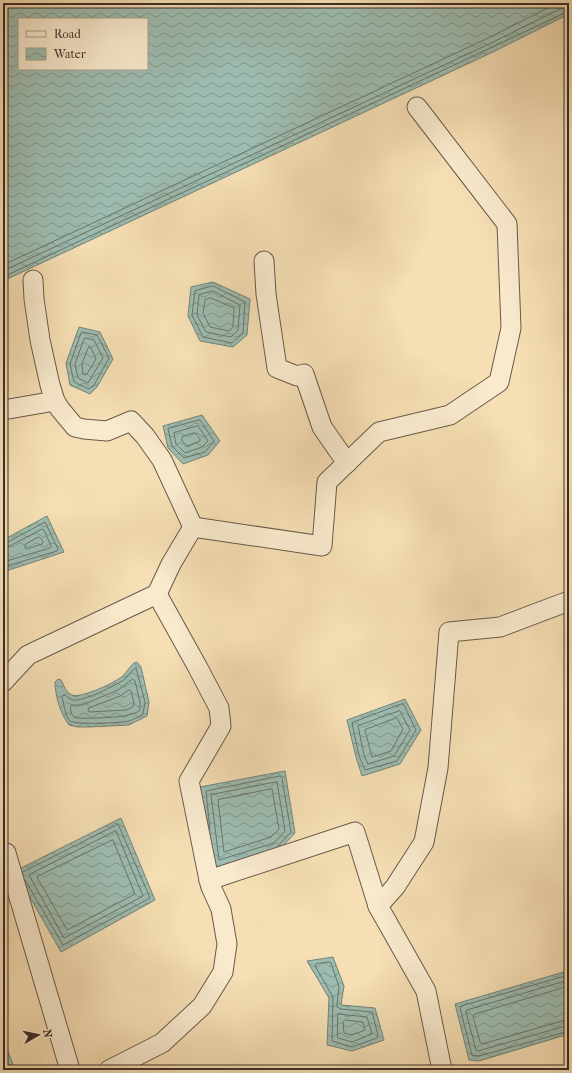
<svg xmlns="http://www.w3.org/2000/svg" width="572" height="1073" viewBox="0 0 572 1073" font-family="'IM FELL French Canon',serif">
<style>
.water{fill:url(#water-waves);stroke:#75837a;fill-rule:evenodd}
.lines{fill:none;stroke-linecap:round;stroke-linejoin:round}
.shore{stroke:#6b746c;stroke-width:1}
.minor-casing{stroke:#685a4b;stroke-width:21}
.minor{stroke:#f9eace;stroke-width:19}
</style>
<defs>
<pattern id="water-waves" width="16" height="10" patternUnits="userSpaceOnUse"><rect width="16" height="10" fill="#9dbcb0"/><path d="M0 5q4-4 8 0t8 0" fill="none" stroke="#81998f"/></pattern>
</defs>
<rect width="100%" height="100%" fill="#f6dfb4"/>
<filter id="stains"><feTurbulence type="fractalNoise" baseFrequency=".005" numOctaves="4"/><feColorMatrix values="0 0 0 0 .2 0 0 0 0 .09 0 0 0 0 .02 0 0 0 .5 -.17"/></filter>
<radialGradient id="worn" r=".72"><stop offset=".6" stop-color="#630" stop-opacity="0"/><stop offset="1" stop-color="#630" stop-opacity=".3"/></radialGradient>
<g class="water">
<path d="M3 3H569V14L493 52 3 281ZM19 19H147V69H19Z"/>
<polygon points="213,282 250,299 247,335 233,347 200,341 188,316 191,287"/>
<polygon points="79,327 100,332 113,359 97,387 90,394 70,385 66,363"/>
<polygon points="202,415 220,441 208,455 183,464 168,448 163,426"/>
<polygon points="47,516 64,552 3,572 3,540"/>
<path d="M137 662 141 667 149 702 147 716 129 725 89 727H78L69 725C61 715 55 696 55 682L58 679 61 680C64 685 66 693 72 695 80 699 117 682 124 675 127 671 130 667 134 663Z"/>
<polygon points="405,699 421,730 400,764 362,776 356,757 347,720"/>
<polygon points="285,771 295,833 279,850 211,873 200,787"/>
<polygon points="121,818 155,900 61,952 15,871"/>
<polygon points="333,957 344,986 341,1005 375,1008 384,1040 352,1051 327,1045 329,998 307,961"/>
<polygon points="567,971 569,976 569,1034 479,1061 469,1060 455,1004"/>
<polygon points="3,1038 15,1070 3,1070"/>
</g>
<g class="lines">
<g class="shore">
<polyline points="3,265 486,39 558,3"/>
<polyline points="3,271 489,44 564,7 569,6"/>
<polyline points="3,277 569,11"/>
<polygon points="213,286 245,302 243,333 232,343 203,337 192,315 195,291"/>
<polygon points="213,291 240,305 238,330 231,337 206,332 197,315 199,295"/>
<polygon points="211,298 234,308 233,327 229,331 210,327 203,313 205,300"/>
<polygon points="83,332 97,335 109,358 94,385 89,389 74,382 70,364 81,333"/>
<polygon points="86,338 94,340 103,358 88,383 78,378 75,364 84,339"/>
<polygon points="89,347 91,348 96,359 87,374 85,375 83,374 82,364"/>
<polygon points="200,420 214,441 205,452 184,458 172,446 168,429"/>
<polygon points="198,426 208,441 202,447 185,453 176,444 174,433"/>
<polygon points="195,433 200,439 200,441 187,446 182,441 182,437"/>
<polygon points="39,537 43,541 42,544 27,549 25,548 25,545"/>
<polyline points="3,543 6,543 45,522 58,549 57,551 3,567"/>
<polyline points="3,548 8,547 42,529 44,530 51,546 50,548 3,562"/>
<path d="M136 668 145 702 143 714C139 717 134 719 129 721 121 723 75 725 70 721 65 716 64 704 62 697L63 695H65C67 697 70 699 73 700 82 702 117 685 125 679 129 676 131 670 136 668Z"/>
<path d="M133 679 135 681 140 702V710C137 713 132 714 128 715 123 717 78 720 74 717 71 715 70 708 71 705H82L118 690Z"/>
<polygon points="129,690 131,691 134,703 133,707 126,710 90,712 88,711 89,708 120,696"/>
<polygon points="402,704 404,705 416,730 397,761 365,770 359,756 352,723"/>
<polygon points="400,711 410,730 394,756 368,764 364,755 358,726"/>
<polygon points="397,718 403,729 391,751 372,757 365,730"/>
<polygon points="277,782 285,831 274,843 219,860 211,795"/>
<polygon points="272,789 279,829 271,837 224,852 218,800"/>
<polyline points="210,830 206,791 280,776 282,778 291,832 278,846"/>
<polygon points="116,831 143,896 64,938 29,875"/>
<polygon points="113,840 135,894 67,930 37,877"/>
<polyline points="23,872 118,824 150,898 63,945 25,880"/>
<polygon points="329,962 331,963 339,987 337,1004 337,1007 341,1009 372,1012 378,1035 377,1038 352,1047 332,1041 333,997 315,966 316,964"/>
<polyline points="569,976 565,976 461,1006 460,1008 472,1055 479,1056 569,1031"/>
<polyline points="569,981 565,981 467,1010 466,1012 476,1050 478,1051 569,1025"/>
<polyline points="569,987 565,987 475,1014 473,1016 480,1042 482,1044 569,1019"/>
<polygon points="338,1014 367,1017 372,1034 352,1042 338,1038"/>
<polygon points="345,1020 363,1022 365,1030 352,1035 344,1033 343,1022"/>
</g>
<defs>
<g id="minor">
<polyline points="264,261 266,294 277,368 297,376 304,374 322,427 347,463"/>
<polyline points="3,410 55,401"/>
<polyline points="193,527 322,546 327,482 379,432 450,415 499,382 511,328 507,224 417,107"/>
<polyline points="3,682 28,655 157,594 171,564 193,527 162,460 145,436 131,421 107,431 84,429 75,427 60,409 55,401 50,385 40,340 34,299 33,280"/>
<polyline points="3,852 6,853 70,1070"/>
<polyline points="209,880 355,832 378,906"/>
<polyline points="109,1070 162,1043 202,1006 223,972 227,944 221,909 211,887 209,880 189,781 221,726 219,708 197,666 157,594"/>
<polyline points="442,1070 426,991 378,906 395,887 424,842 438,768 449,632 500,627 569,601"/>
</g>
</defs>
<use href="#minor" class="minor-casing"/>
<use href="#minor" class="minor"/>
</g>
<rect width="572" height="1073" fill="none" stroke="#f6dfb4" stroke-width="16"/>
<rect x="4" y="4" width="564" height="1065" fill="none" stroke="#392d28" stroke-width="2"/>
<rect x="8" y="8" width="556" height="1057" fill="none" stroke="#392d28"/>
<rect x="18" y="18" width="130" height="52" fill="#f9eace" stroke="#ac9e8c"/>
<rect x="26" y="31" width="20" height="6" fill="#f9eace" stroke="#ac9e8c"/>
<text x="54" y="38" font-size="12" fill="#392d28">Road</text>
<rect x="26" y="48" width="20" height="12" fill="url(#water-waves)" stroke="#ac9e8c"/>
<text x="54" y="58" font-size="12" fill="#392d28">Water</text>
<g transform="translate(38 1035) rotate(81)" stroke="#f9eace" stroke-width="3" paint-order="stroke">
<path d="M0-3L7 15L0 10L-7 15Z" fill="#392d28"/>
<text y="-6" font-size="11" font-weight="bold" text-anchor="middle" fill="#392d28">N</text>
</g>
<rect width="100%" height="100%" filter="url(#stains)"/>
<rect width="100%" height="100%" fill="url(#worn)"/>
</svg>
